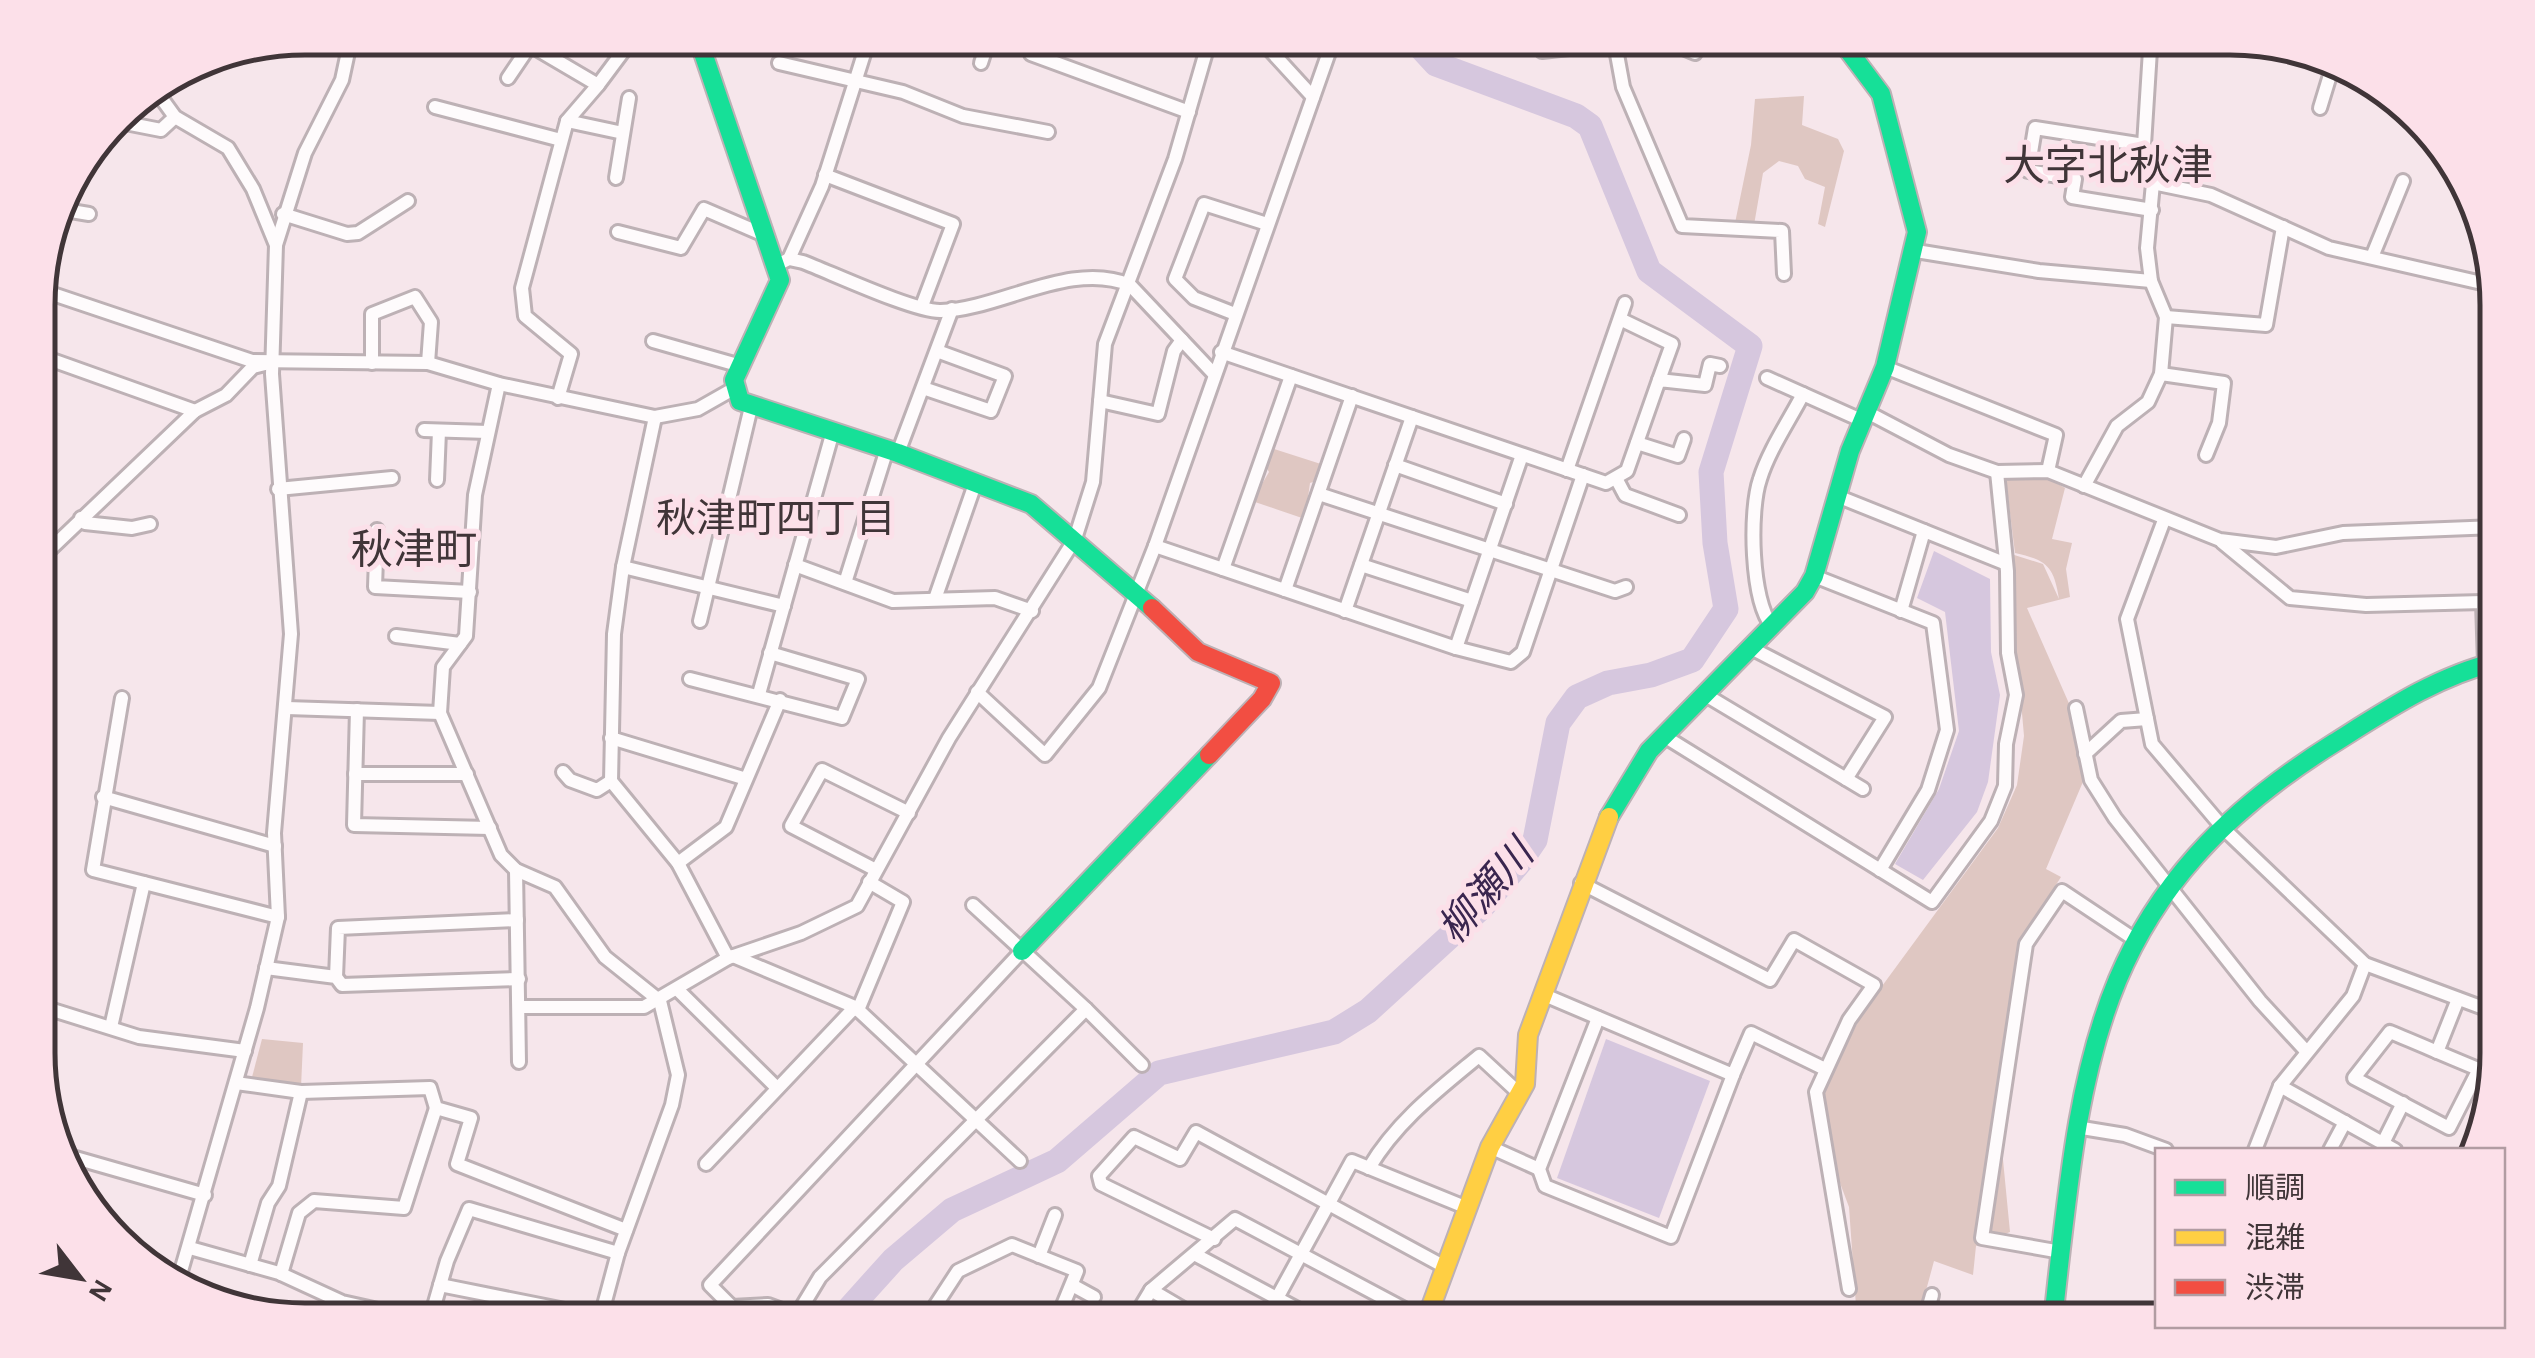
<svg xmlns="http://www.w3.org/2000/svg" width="2535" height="1358" viewBox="0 0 2535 1358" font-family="'Alegreya Sans','Noto Sans JP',sans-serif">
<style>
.green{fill:#dfc7c2}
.water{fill:#d6c7de}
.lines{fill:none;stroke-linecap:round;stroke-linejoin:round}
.river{stroke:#d6c7de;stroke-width:25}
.street-casing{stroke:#bdb1b5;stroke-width:18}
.fast-casing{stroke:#bdb1b5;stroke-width:22}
.slow-casing{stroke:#bdb1b5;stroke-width:22}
.jam-casing{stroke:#bdb1b5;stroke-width:22}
.street{stroke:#fefbfc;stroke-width:12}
.fast{stroke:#16e098;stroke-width:18}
.slow{stroke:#ffcf43;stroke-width:18}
.jam{stroke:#f24e42;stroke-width:18}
.labels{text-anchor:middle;stroke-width:10;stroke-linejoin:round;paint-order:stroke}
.neighbourhood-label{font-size:40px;fill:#403538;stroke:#fce0e9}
.water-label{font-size:40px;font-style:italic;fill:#3a264f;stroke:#fce0e9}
.quarter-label{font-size:42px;fill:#403538;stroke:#fce0e9}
.rim{fill:none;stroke:#403538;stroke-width:5}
</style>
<rect width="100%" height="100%" fill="#f6e6eb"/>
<g class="green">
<polygon points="1804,96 1802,125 1838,139 1844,151 1825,227 1818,224 1825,187 1805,179 1798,166 1779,161 1763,173 1754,225 1735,223 1751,145 1755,99"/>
<polygon points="1271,448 1324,465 1319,480 1310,483 1305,519 1252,501 1269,472 1265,465"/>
<path d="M2010 478 2051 480 2065 488 2052 539 2072 543 2066 569 2070 597 2027 608 2071 708 2085 777 2046 869 2061 877 2021 939 1997 1098 2010 1232 1976 1246 1973 1275 1934 1261 1918 1320H1857L1849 1207 1813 1111 1863 1012 1998 828 2017 785 2024 736 2008 553 2043 564 2059 599C2054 567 2047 560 2015 553L2006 481Z"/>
<polygon points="262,1039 303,1043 301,1087 251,1081"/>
</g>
<g class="water">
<polygon points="1934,551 1990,579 1991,652 2000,695 1988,782 1977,812 1923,880 1895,864 1939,789 1959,731 1945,612 1917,598"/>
<polygon points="1606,1039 1710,1081 1659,1218 1557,1178"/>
</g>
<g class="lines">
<polyline class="river" points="839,1320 893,1260 952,1210 1057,1161 1159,1073 1334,1032 1368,1011 1483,906 1520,862 1535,840 1558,723 1577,697 1608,683 1651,675 1692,660 1726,609 1715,543 1711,472 1750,346 1649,271 1590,126 1576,116 1436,64 1412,38"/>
<defs>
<g id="street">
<polyline points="1033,38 1031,54 1189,112"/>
<polyline points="1259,38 1313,97"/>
<polyline points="1614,38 1623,87 1682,226 1782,231 1784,274"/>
<polyline points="2158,38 2150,50 2144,145 2153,183 2211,195 2329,248 2495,286"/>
<polyline points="530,45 598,85 633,38"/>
<polyline points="2150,50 2201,38"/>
<polyline points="1542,51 1659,38 1695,53 1702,38"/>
<polyline points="779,63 903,92 963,116 1048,132"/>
<polyline points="981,63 989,38"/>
<polyline points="508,78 535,38"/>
<polyline points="162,83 162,99 175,117 228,148 253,189 276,245 272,374 291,634 274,833 278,917 257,1008 177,1285"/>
<polyline points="435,107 561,140"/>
<polyline points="2320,108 2334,62"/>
<polyline points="115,121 161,130 175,117"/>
<polyline points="567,121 623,133"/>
<polyline points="2144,145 2035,128 2028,171 2075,179 2072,197 2152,210"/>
<polyline points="825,175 953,224 922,306"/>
<polyline points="616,178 629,98"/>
<polyline points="59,209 89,214"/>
<polyline points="283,214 347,234 358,233 408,201"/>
<polyline points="618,232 681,248 704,209 762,234"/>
<polyline points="276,245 305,153 342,80 351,38"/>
<polyline points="1916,251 2039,271 2151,281"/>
<polyline points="2372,257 2403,181"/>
<polyline points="789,259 822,186 869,38"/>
<path d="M777 265 789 259 803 262C832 273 915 312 941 311 1001 309 1071 260 1130 285L1214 374"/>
<polyline points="38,289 252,361 428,363 499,384 655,417 698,409 735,388"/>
<polyline points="39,290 55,244 65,186"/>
<polyline points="1235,314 1194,298 1175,279 1204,204 1267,224"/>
<polyline points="2166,317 2266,325 2283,227"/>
<polyline points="1620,319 1672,344 1659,380"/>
<polyline points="653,341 741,366"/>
<polyline points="1221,352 1606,483 1627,471 1659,380 1705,385 1710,364 1720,366"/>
<polyline points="38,355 195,411"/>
<polyline points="372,363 372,314 415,297 431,322 428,363"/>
<polyline points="1885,367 2056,435 2048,471"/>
<polyline points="2161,374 2224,383 2219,423 2206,455"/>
<polyline points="1767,378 1861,420"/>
<polyline points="499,384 475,495 466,636 443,667 440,713 501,855 516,870 555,887 605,957 660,1001 678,1075 672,1105 618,1253 600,1320"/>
<polyline points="923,388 991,411 1005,376 937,351"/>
<polyline points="558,398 571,354 525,316 522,288 567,121 598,85"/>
<polyline points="1100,401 1158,414 1174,351 1182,340"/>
<polyline points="1865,411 1949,455 1997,472 2048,471 2220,540 2276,547 2343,533 2496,527"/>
<polyline points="655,417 623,567 614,634 611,781 678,863 728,958"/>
<polyline points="424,430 488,432"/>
<polyline points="1637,443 1678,456 1684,439"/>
<polyline points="898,453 952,309"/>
<polyline points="1395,465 1506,504"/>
<polyline points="1567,470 1625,303"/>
<polyline points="437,480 439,431"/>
<polyline points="1617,480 1625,495 1679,515"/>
<polyline points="2084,486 2117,426 2148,402 2161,374 2166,317 2151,281 2147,248 2153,183"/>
<polyline points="278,489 392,478"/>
<polyline points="1319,494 1615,591 1626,587"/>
<polyline points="1837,496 2004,563"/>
<polyline points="81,518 85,523 132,528 150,524"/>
<polyline points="2164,520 2127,619 2152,744 2224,829 2365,964 2497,1013"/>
<polyline points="377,530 375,587 470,592"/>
<polyline points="2222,542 2290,598 2366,605 2483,602 2485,664"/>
<polyline points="1155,546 1456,648 1511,662 1523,652 1583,475"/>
<polyline points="39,560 195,411 226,395 253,367 265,364"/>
<polyline points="795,565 893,601 995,598 1032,611"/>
<polyline points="1361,565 1472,601"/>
<polyline points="623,567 784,606"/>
<polyline points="1223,569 1291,376"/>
<polyline points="1814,576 1933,623 1947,730 1928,790 1880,870"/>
<polyline points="845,583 887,449"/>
<polyline points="1285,590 1352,396"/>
<polyline points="935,599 975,484"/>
<polyline points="1345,611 1412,417"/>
<polyline points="1901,611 1924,531"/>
<polyline points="700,621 751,407"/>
<path d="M1772 626C1751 601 1749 511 1760 479 1769 450 1789 421 1803 394"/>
<polyline points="396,636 460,644"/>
<polyline points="1456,648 1522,455"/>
<polyline points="1751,648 1885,717 1846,779"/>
<polyline points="690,679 842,718 858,679 770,653"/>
<polyline points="977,692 1045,755 1099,688 1155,546 1334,38"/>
<polyline points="759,694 833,431"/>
<polyline points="1704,694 1863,789"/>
<polyline points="122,698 93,870 278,917"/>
<polyline points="287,708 440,713"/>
<polyline points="2076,708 2091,780 2115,818 2260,1001 2306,1051"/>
<polyline points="357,710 354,825 490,828"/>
<polyline points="1664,736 1932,902 1991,821 2005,786 2006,744 2016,695 2008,653 2007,571 1997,472"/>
<polyline points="611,738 743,778"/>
<polyline points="2085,754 2121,721 2147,719"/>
<polyline points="563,772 570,780 597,790 611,781"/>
<polyline points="355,774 467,774"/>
<polyline points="103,797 275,846"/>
<polyline points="678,863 726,827 780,700"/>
<polyline points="516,870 519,1062"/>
<polyline points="876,870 791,826 822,770 909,813"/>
<polyline points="1581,883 1770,980 1794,940 1874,985 1849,1020 1816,1092 1849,1289"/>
<polyline points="733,956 855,1007 1020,1161"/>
<polyline points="266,968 336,977 342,985 519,979"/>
<polyline points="336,977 338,928 517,920"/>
<polyline points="678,990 777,1088"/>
<polyline points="1542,994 1733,1075 1751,1033 1825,1069"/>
<polyline points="40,1006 139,1037 245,1051"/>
<polyline points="520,1007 644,1007 728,958 801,933 857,906 949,738 1075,539 1093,482 1105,344 1175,159 1210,38"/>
<polyline points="1086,1009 1142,1065"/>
<polyline points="858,1010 903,902 869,882"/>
<polyline points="1598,1018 1539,1169 1545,1186 1671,1237 1733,1075"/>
<polyline points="111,1027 144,883"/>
<polyline points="2437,1052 2458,999"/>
<path d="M2479 1069 2449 1128 2354 1078 2390 1032C2424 1046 2458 1061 2493 1075"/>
<polyline points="236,1083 301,1092 430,1088 436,1108 471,1118 457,1164 626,1230"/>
<polyline points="2280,1086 2395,1150"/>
<polyline points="2076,1127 2125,1135 2166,1150"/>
<polyline points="2383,1143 2403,1103"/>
<polyline points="1490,1147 1539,1169"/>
<polyline points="2255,1150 2280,1086 2353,996 2365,964"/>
<polyline points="2330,1150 2345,1122"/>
<polyline points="65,1155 205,1195"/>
<polyline points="706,1164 855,1007"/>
<path d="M1369 1168C1397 1121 1438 1090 1479 1056L1520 1094"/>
<polyline points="1214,1239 1101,1184 1099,1176 1134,1137 1180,1159 1196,1132 1445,1267"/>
<polyline points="190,1248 279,1273 342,1302 423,1320"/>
<polyline points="2061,1252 1982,1238 2026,944 2062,891 2134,939"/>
<polyline points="1196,1255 1318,1320"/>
<polyline points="1039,1256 1055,1215"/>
<polyline points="250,1265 268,1203 279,1186 301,1092"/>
<polyline points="281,1274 299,1213 314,1201 404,1208 436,1108"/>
<polyline points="440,1285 600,1317"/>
<polyline points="1072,1285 1094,1297"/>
<polyline points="1151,1290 1202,1320"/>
<polyline points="797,1315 820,1277 1086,1009 973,905"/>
<polyline points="430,1320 447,1261 469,1209 618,1253"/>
<polyline points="809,1320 768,1305 732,1307 710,1285 1022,951"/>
<polyline points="926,1320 958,1271 1012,1245 1077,1271 1061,1310 1064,1320"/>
<polyline points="1005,1320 1006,1315"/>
<polyline points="1133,1320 1151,1290 1235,1219 1425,1320"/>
<polyline points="1265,1320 1352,1161 1465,1207"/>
<polyline points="1925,1320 1932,1295"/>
</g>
<g id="fast">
<polyline points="698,38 780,280 734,380 740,401 898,453 1031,504 1152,608"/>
<polyline points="1609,817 1649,751 1805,592 1814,576 1850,451 1885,367 1917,232 1881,94 1839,38"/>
<polyline points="1022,951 1209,755"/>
<path d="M2053 1320C2082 1059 2091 895 2334 743 2385 711 2437 676 2496 662"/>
</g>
<polyline id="slow" points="1426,1320 1490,1147 1525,1084 1528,1035 1609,817"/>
<polyline id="jam" points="1152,608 1198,652 1271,683 1262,699 1209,755"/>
</defs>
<use href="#street" class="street-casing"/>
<use href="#fast" class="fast-casing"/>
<use href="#slow" class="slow-casing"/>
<use href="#jam" class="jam-casing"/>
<use href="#street" class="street"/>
<use href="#fast" class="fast"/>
<use href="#slow" class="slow"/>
<use href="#jam" class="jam"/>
</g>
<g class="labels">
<g class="neighbourhood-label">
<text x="776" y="532">秋津町四丁目</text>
</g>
<g class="water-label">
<text transform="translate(1485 891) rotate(-49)" y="14">柳瀬川</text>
</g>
<g class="quarter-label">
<text x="2108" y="180">大字北秋津</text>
<text x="414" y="564">秋津町</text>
</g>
</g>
<path d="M0 0H2535V1358H0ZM305 55H2230A250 250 0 0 1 2480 305V1053A250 250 0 0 1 2230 1303H305A250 250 0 0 1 55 1053V305A250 250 0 0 1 305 55Z" fill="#fce0e9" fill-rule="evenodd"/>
<path class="rim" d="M305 55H2230A250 250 0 0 1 2480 305V1053A250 250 0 0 1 2230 1303H305A250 250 0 0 1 55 1053V305A250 250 0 0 1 305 55Z"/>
<rect x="2155" y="1148" width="350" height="180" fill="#fce0e9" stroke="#b19ca2" stroke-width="2.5"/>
<rect x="2175" y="1180" width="50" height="15" fill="#16e098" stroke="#b19ca2" stroke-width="2.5"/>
<text x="2245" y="1198" font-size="30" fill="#403538">順調</text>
<rect x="2175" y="1230" width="50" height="15" fill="#ffcf43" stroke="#b19ca2" stroke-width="2.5"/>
<text x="2245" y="1248" font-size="30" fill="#403538">混雑</text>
<rect x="2175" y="1280" width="50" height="15" fill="#f24e42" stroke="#b19ca2" stroke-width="2.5"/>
<text x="2245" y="1298" font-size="30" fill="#403538">渋滞</text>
<g transform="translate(80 1278) rotate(121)" stroke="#fce0e9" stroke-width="8" paint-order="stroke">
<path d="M0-8L18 38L0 25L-18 38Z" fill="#403538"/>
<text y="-15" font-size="28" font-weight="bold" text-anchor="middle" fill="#403538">N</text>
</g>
</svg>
